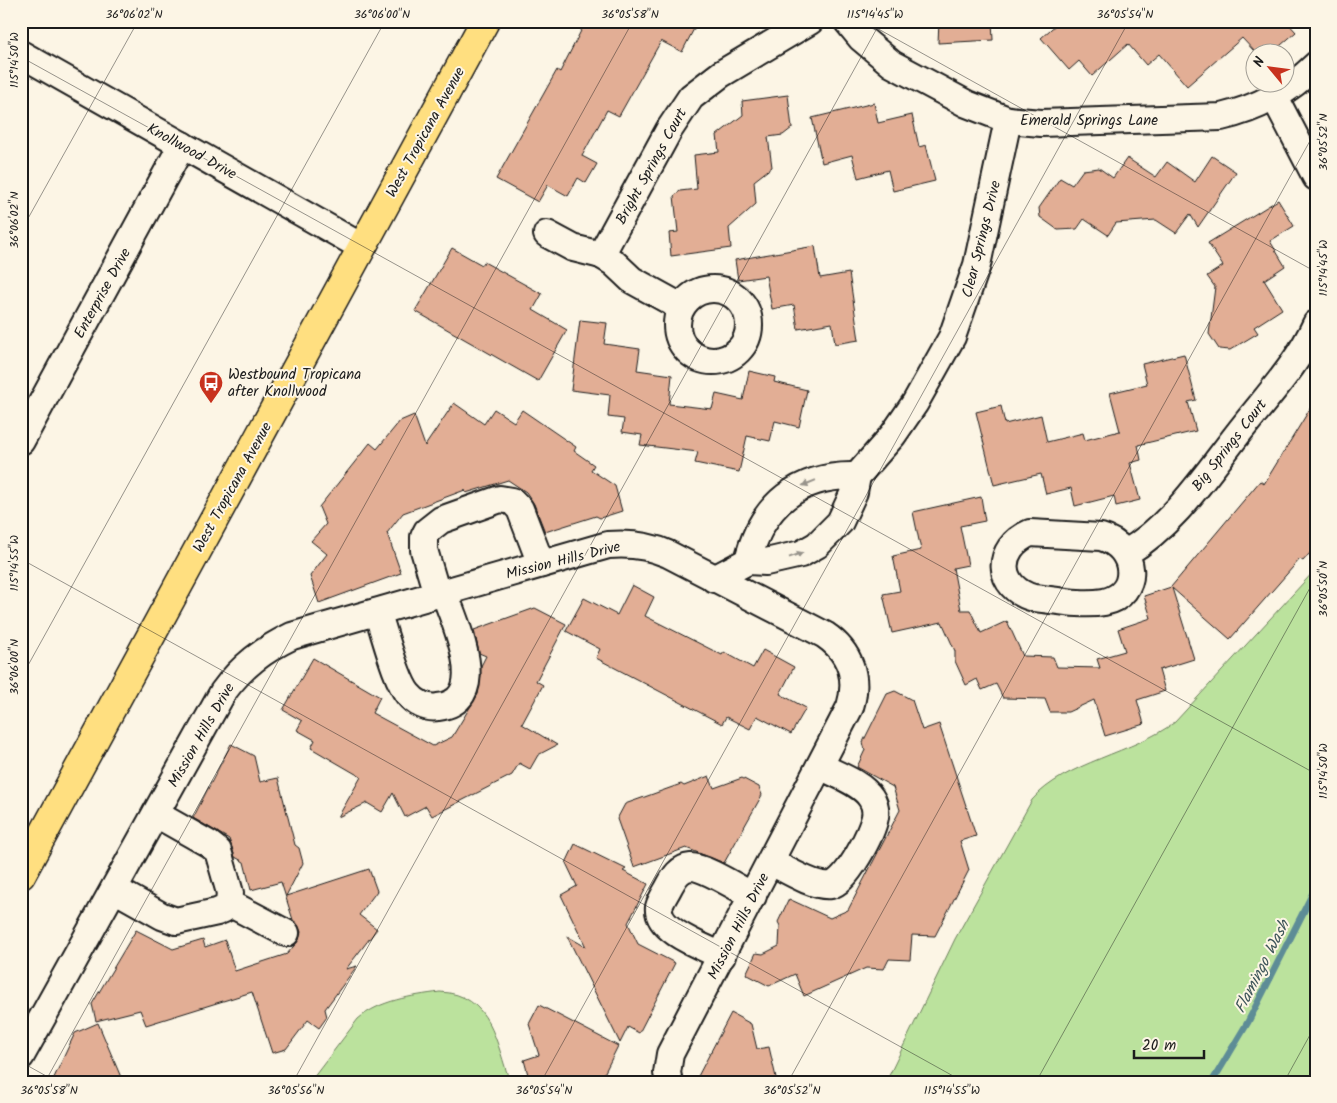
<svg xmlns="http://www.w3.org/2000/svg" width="1337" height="1103" viewBox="0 0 1337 1103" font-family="Kalam,sans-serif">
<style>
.green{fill:#bbe29d;stroke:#6c7f5c}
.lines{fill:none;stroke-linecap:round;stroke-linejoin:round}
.stream{stroke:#5d8c96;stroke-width:7}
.building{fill:#e2ae95;stroke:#1c1c1c}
.minor-casing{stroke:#1c1c1c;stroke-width:30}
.major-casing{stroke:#1c1c1c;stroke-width:31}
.minor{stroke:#fcf5e5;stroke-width:26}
.major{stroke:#ffdf80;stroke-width:28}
.oneway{fill:#97938b}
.ticks{fill:none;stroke:#1c1c1c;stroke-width:1;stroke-opacity:0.45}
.labels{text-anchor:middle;stroke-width:4;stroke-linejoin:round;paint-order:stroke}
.street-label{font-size:15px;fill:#1c1c1c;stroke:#fcf5e5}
.poi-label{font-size:15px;fill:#1c1c1c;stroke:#fcf5e5;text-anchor:start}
.water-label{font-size:16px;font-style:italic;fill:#3d5459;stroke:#fcf5e5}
.neatline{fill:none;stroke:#1c1c1c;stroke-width:2}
.ticks-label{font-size:12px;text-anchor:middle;fill:#1c1c1c}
</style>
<rect width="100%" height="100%" fill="#fcf5e5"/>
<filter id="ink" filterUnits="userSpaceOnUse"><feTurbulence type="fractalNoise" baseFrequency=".02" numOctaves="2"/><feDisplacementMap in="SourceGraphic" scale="10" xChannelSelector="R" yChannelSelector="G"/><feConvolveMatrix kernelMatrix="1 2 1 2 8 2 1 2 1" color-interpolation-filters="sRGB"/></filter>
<g filter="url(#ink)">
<g class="green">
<path d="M1316 569V1082H886L955 939 1032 800C1065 762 1134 753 1175 722Z"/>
<path d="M440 992C491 994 496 1043 510 1082H310L358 1019C380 1000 411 996 440 992Z"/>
</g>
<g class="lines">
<polyline class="stream" points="1212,1082 1248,1022 1316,887"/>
</g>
<g class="building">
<polygon points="586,21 698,21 682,52 661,41 619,116 607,110 582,156 597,164 586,183 578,178 568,196 548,185 538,202 496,179 557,70 560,72"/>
<polygon points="939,21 992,21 993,40 938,43"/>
<polygon points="1060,21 1286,21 1296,32 1273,52 1255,52 1242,38 1187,86 1159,54 1146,65 1128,44 1092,76 1079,61 1069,70 1041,38"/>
<polygon points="788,95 792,128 783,135 768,137 772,167 754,181 756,204 729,228 731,248 671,256 669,233 678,232 674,196 680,191 697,189 694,155 719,152 717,135 743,115 742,101"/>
<polygon points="874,103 878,123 912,115 919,147 926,145 935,181 893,191 888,170 858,178 852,155 822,163 812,118"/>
<polygon points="1212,156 1236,172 1198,227 1190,214 1176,233 1156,220 1116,223 1108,235 1084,219 1077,229 1058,230 1040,217 1039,208 1060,178 1072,185 1083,170 1099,168 1113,178 1127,158 1156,177 1167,162 1195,182"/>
<polygon points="1278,200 1294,226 1270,241 1285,266 1264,280 1282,309 1254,327 1258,333 1230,350 1219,349 1209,334 1215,287 1207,276 1223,266 1208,243"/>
<polygon points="815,246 820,278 849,273 859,340 835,344 832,323 798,329 794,305 772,309 766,276 738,280 735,260"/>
<polygon points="452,248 482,265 484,262 542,294 533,310 567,330 538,381 415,311"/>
<polygon points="580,320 607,323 604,344 640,349 637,370 672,375 669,404 712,409 716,394 743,400 749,371 775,377 774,382 807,390 799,427 775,421 770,441 747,436 739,472 695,463 698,452 640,445 642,435 622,432 624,419 608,417 610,395 571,390"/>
<polygon points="1184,354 1196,400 1188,402 1196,431 1138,445 1141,460 1130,463 1140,500 1116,506 1114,496 1075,506 1071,488 1046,494 1041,474 994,485 976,412 1001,406 1005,424 1041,415 1047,442 1083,433 1085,440 1120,431 1110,393 1147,384 1142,364"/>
<polygon points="1316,399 1316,546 1303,561 1300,559 1230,639 1172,588 1194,659 1159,670 1165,691 1137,700 1144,724 1105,736 1094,700 1068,712 1050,712 1045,699 1003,698 996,684 982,690 977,679 966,685 955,661 955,651 942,622 892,633 883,594 900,591 893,556 921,550 913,512 981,497 985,521 960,526 968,565 953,568 961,610 970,610 981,633 1007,621 1023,656 1053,657 1057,667 1100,668 1097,659 1125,651 1118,629 1151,618 1144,596 1171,587 1260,481 1264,484"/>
<polygon points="454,403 484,424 494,409 514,422 522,410 576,447 574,451 594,465 591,470 615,486 622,511 600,518 596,516 545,532 534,504 526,492 508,480 466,493 465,490 403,513 387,533 401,573 319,603 310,576 327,554 311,541 326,524 319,507 370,443 377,449 400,421 414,415 425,446"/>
<polygon points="632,585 654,597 645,616 722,655 724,652 753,668 763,650 794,667 780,694 806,708 791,734 757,716 750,729 726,717 722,724 596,658 600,649 566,631 584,598 617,615"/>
<polygon points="535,608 566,624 536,681 543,685 522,724 557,745 538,755 530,769 519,763 512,775 432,816 426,806 405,817 393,793 382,812 367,803 338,817 361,777 311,748 315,740 297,730 302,721 283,710 313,658 380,697 372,713 433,746 452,737 478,694 481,666 486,656 479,653 474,630"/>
<polygon points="895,691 912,700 922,730 939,724 976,836 960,841 969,870 935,936 912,935 910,960 889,959 884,969 866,968 804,996 795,974 769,986 746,974 756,953 763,954 779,946 780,926 778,922 789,899 830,918 848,910 900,810 893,787 857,767 865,750 863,742 887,694"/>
<polygon points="231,744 254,756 260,782 278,778 295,845 299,848 303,863 286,896 369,869 377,891 359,915 377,929 346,969 357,966 325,1009 327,1017 319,1028 308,1020 286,1049 272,1053 252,992 146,1025 140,1010 96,1021 92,1004 136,930 173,949 203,940 205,947 225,940 235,971 287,954 299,940 301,932 298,925 293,920 281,882 251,890 244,862 235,857 229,839 193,818"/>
<polygon points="709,776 714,788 742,778 759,787 762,795 724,863 686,848 634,867 617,819 625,804 681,784 684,786"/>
<polygon points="575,844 626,869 623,871 648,884 628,923 638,944 675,963 639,1033 628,1027 620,1043 567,936 586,947 561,895 577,886 566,863"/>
<polygon points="539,1005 618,1046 600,1082 530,1082 524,1060 539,1055 529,1024"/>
<polygon points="731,1013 751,1024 757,1049 769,1047 777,1082 695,1082"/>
<polygon points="98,1023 123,1082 52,1082 75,1033"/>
</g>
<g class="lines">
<defs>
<g id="minor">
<path d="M847 21 861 38 892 64 967 104 1008 120 1041 123 1221 117C1259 108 1288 92 1316 65"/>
<polyline points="21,54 362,247"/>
<polyline points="1275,98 1316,177"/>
<polyline points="547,234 573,248 601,255 614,263 632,280 681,307"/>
<polyline points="601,255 669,130 691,97 721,74 810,21"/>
<circle cx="713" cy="325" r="36"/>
<polyline points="21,441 182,145"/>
<path d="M1030 533 1101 537C1138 547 1141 595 1104 602 1082 606 1055 600 1034 598 996 588 995 548 1030 533Z"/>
<path d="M1126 553C1176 523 1208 471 1244 426 1270 393 1299 362 1316 324"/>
<path d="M748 561C761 505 799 474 857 476"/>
<polyline points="714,579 748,561 766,562 801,554 817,545 840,522 854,492 857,476 893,435 915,403 952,337 977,265 1008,120"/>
<polyline points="437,594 424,550 424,537 427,531 441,520 500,499 512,501 520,509 541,564"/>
<path d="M377 612C385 633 395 678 408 694 415 703 427 709 438 707 493 701 454 621 444 592"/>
<path d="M771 862C785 869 815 888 831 885 847 882 872 833 875 817 876 811 875 804 871 798 862 783 835 774 820 766"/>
<polyline points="114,889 162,916 176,921 217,912 224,909 229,903 230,893 218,851 209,844 156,814"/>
<polyline points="229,903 286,933"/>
<path d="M722 956C704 947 656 931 659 907 661 900 666 893 669 887 674 878 679 868 691 867 705 867 739 889 753 896"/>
<path d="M21 1056 223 692C242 666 263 650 292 636L608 545C630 543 648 545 668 554L825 635C850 652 859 677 850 707L670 1054 667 1073 669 1082"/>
</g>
<polyline id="major" points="21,875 485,21"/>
</defs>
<use href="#minor" class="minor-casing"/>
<use href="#major" class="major-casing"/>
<use href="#minor" class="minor"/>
<use href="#major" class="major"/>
</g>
<defs><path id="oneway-solid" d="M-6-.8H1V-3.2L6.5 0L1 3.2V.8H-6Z" transform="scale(1.25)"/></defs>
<g class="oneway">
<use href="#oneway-solid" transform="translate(809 483) rotate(158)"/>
<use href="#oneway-solid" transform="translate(796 555) rotate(-20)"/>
</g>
</g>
<path class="ticks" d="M864 21 1316 272M21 57 1316 774M21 231 138 21M21 559 964 1082M21 678 385 21M21 1062 57 1082M45 1082 633 21M293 1082 881 21M541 1082 1129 21M788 1082 1316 130M1036 1082 1316 577M1284 1082 1316 1024"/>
<defs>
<symbol id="bus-pin" viewBox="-11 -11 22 30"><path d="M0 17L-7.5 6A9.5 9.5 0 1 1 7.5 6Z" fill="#c8321e" stroke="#fcf5e5"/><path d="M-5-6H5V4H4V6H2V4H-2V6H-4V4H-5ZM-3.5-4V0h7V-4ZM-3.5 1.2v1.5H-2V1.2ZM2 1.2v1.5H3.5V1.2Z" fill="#fff"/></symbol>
</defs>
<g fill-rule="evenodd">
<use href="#bus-pin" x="197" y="369" width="28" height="38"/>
</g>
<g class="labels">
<g class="street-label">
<text x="1089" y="125">Emerald Springs Lane</text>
<text transform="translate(425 132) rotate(-61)" y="5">West Tropicana Avenue</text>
<text transform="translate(192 151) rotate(29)" y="5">Knollwood Drive</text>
<text transform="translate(651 166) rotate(-61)" y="5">Bright Springs Court</text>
<text transform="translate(981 239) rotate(-76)" y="5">Clear Springs Drive</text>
<text transform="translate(102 293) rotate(-61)" y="5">Enterprise Drive</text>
<text transform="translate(1229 445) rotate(-52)" y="5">Big Springs Court</text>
<text transform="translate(232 487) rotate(-61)" y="5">West Tropicana Avenue</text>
<text transform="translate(563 560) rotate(-14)" y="5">Mission Hills Drive</text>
<text transform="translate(201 735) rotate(-60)" y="5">Mission Hills Drive</text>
<text transform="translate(738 926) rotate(-63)" y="5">Mission Hills Drive</text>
</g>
<g class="poi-label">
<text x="228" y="379">Westbound Tropicana<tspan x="228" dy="17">after Knollwood</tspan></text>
</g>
<g class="water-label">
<text transform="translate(1261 966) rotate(-63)" y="6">Flamingo Wash</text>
</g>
</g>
<rect width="1337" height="1103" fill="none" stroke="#fcf5e5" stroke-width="55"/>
<g transform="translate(1270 68) rotate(299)"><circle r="24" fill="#fcf5e5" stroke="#a29e95"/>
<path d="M0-4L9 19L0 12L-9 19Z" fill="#c8321e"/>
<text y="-8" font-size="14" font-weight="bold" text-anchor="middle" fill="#1c1c1c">N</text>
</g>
<path d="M1134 1050v8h70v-8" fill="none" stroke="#1c1c1c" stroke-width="2.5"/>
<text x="1142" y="1050" font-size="15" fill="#1c1c1c" stroke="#fcf5e5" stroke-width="4" paint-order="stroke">20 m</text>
<rect x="28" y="28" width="1282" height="1048" class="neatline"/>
<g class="ticks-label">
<text x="134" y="18">36°06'02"N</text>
<text x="382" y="18">36°06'00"N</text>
<text x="630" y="18">36°05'58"N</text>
<text x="875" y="18">115°14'45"W</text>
<text x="1125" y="18">36°05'54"N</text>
<text transform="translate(14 60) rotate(-90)" y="4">115°14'50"W</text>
<text transform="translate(1323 142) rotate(-90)" y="4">36°05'52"N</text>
<text transform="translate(14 220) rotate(-90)" y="4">36°06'02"N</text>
<text transform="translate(1323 268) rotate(-90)" y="4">115°14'45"W</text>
<text transform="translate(14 563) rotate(-90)" y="4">115°14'55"W</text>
<text transform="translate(1323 589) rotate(-90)" y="4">36°05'50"N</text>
<text transform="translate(14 667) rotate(-90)" y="4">36°06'00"N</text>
<text transform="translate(1323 771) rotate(-90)" y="4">115°14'50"W</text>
<text x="49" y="1094">36°05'58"N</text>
<text x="296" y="1094">36°05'56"N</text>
<text x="544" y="1094">36°05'54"N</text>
<text x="792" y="1094">36°05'52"N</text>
<text x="952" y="1094">115°14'55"W</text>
</g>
</svg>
